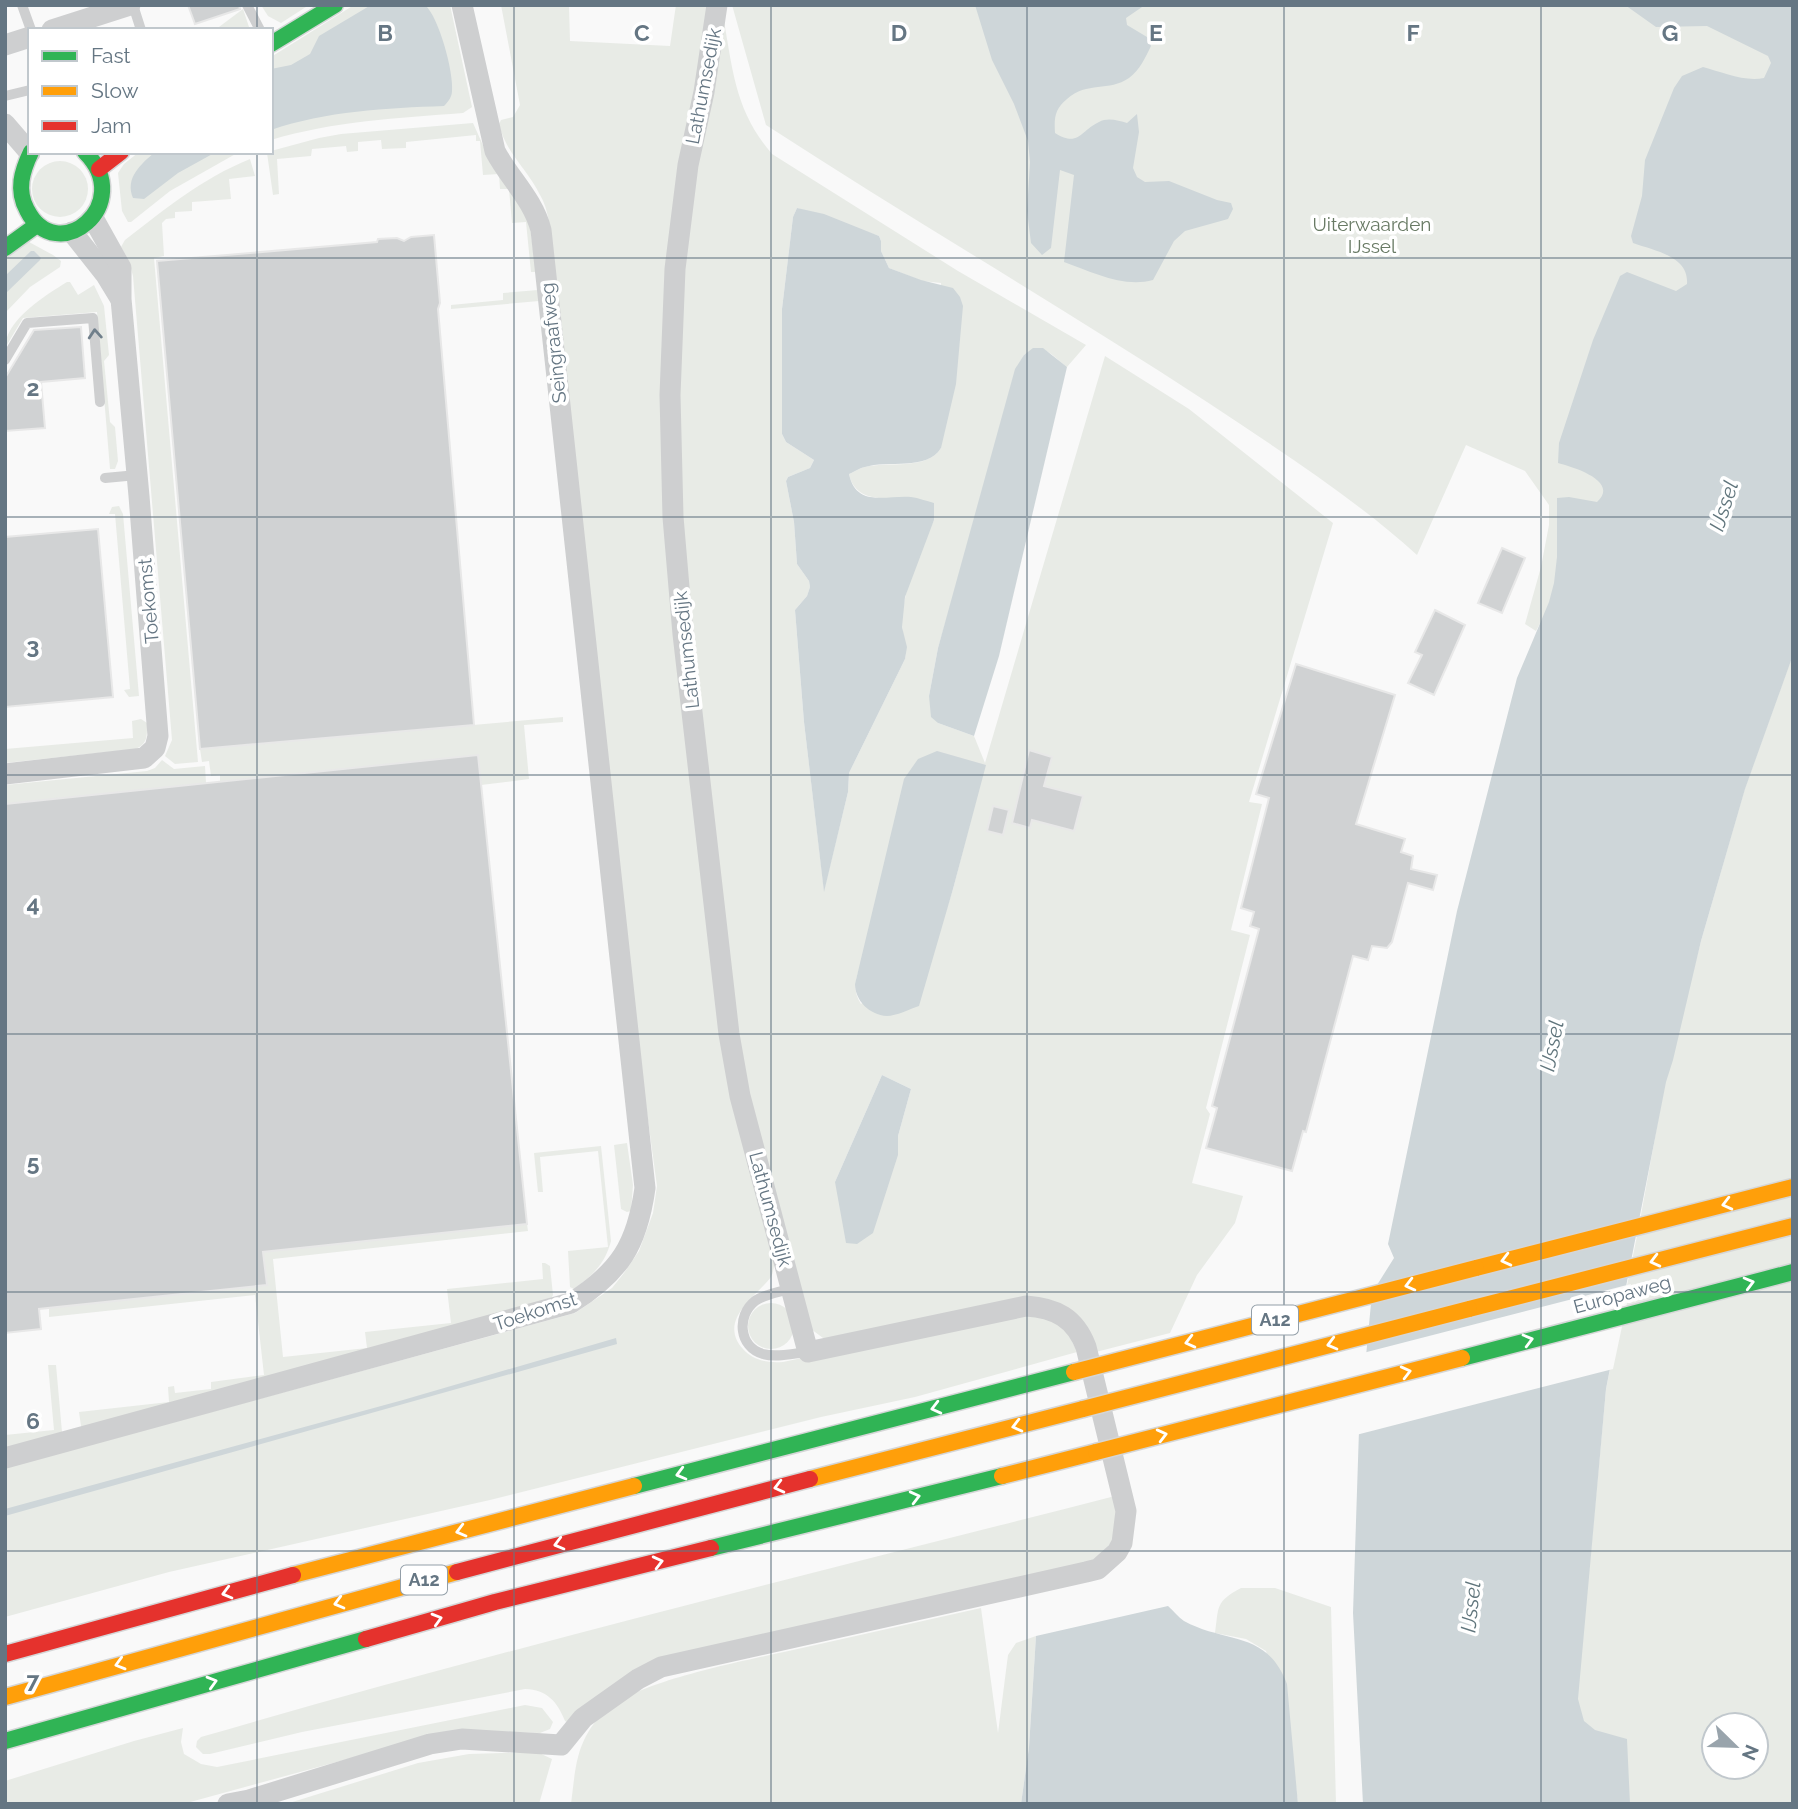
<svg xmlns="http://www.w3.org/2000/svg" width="1798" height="1809" viewBox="0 0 1798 1809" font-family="Raleway,sans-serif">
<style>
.green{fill:#e8ebe6;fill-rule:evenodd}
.water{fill:#ced6d9}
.pier{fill:#f9f9f9}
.building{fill:#d0d2d3;stroke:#e8e8e8;stroke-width:2}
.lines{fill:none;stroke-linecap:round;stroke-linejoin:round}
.fast-casing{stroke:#d5d6d7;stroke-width:19}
.slow-casing{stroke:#d5d6d7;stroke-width:19}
.jam-casing{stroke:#d5d6d7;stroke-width:19}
.lane{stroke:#cecfd0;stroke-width:10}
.street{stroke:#cecfd0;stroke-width:21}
.fast{stroke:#30b455;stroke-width:16}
.slow{stroke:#ff9f0a;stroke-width:16}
.jam{stroke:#e5322d;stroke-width:16}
.slow-bridge-casing{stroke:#d5d6d6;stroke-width:19;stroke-linecap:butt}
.slow-bridge{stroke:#ff9f0a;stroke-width:16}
.oneway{stroke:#707f8b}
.oneway2{stroke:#fff}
.grid{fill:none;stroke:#657683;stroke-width:2;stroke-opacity:0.55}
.labels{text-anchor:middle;stroke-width:7;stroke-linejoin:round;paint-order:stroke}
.shield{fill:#fff;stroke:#939fa8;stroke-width:2}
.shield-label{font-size:18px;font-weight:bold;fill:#657683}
.street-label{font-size:19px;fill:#657683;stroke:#fff}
.park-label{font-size:19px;fill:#687a64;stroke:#fff}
.water-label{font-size:21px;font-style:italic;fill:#60757c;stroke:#fff}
.grid-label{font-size:23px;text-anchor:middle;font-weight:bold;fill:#657683;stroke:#fff;stroke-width:7;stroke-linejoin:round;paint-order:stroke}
</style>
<rect width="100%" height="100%" fill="#f9f9f9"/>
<g class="green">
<polygon points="261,5 309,5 281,23 268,16"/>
<path d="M354 5H450L472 107 463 113C398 118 334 121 271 140V57Z"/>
<path d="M501 5H569L570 41 670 46 676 5H712L676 220 688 718 776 1256C774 1263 774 1271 771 1277 756 1297 717 1320 743 1349 754 1361 768 1363 783 1362L1020 1312 1063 1321 1077 1352 915 1397 821 1417 490 1500 169 1572 5 1617V1468L575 1313 612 1288 624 1273 639 1251 653 1213 657 1186 642 1076 550 227C548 216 546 205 540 195 528 170 505 152 499 124L501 120 513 117 520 105Z"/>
<path d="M732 5H1793V9L1607 496 1536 631 1525 624 1541 567 1549 525V505L1525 471 1466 445 1417 555C1353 497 1279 450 1207 402 1062 307 912 220 766 125Z"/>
<polygon points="243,9 250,30 215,30"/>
<path d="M724 21C733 73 736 112 772 154L958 271 1086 345 1067 367C1051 355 1044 341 1024 355L938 648 929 696 938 723 974 736 985 763 1105 356 1189 409 1333 523 1249 802 1262 804 1231 930 1250 935 1206 1108 1210 1114 1192 1183 1243 1196 1235 1223 1197 1275 1170 1333 1092 1353 1056 1305 827 1341 811 1329 747 1103 685 604 677 346 691 187ZM797 208 879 236 881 241V251L889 268 922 281 941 283V448C927 471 887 461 865 467 859 468 854 472 849 474 855 503 886 499 909 497L934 520C920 548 901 595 902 626 903 638 907 647 905 659L849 773 848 792 824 890 804 722 795 610 807 596 810 587 809 581 797 564 794 522 786 481 788 477 810 468 814 460 786 442 782 434V309L793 217ZM985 765 953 889 937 939 861 1004C850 987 858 975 863 957ZM882 1075 911 1089 898 1136 835 1182Z"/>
<polygon points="473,123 486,152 522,203 530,226 536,272 531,272 526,222 512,223 509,189 500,189 499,174 483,175 480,141 476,141 476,135 406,142 406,148 382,149 381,140 358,142 358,151 347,152 346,146 312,149 311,156 277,159 279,194 273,195 267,153 271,151 319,138 341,134"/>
<polygon points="139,152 239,152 170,191 131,222 128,222 122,211 118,173 124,164"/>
<path d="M250 159 255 176 229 179 231 199 192 202V211L175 212V218L166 219 162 223 164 256 154 258 198 762 175 764 165 756 172 740 133 276 129 261 121 247 125 240C165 209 203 178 250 159Z"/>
<circle cx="60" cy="189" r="28"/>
<polygon points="29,242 53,255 61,261 60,267 30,287 5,313 5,259"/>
<path d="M67 282H70L78 295 94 285 104 306 109 355 104 361 110 422 115 427 118 461 115 469H110L97 312 23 318 5 348C5 320 46 295 67 282Z"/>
<polygon points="538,290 539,301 451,309 451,305 503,300 503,293"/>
<polygon points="119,506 123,514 139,696 129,697 124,690 130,689 115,514 109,514 112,507"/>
<path d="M1793 654V1804H1582L1577 1699 1606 1389 1639 1226 1665 1082 1701 941 1745 788ZM1714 1725H1756V1767H1714Z"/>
<polygon points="563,717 563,722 524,725 529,779 481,785 478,755 220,782 220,775 211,776 209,761 202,762 200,749"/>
<path d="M141 719 147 723C147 736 148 743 136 749L5 763V749L133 738 132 721Z"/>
<polygon points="162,760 174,769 205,766 206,783 5,804 5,785 147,771 155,768"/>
<polygon points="627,1143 633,1185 631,1211 627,1212 621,1209 614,1145"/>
<path d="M601 1146 611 1241C605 1264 593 1275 574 1289L570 1287 568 1251 608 1247 598 1151 540 1157 543 1192H538L534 1153Z"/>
<polygon points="527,1224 528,1231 273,1259 283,1357 367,1348 365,1332 451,1323 447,1289 543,1279 542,1263 545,1263 550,1266 553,1295 551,1299 84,1427 81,1426 79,1412 169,1402 168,1387 174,1386 175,1393 211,1389 211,1382 264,1375 255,1295 49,1317 49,1308 267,1285 263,1252"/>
<circle cx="771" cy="1326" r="23"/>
<polygon points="48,1365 56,1365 62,1432 5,1449 5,1435 54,1430"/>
<path d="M1115 1496 1118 1533 1097 1561 689 1655 569 1723 565 1721C557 1701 547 1690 525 1689L302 1732 210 1754H203L196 1747 197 1741 201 1737C504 1649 810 1574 1115 1496Z"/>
<path d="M1241 1588H1275L1331 1607 1336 1804H1298L1293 1760 1266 1651 1246 1639 1215 1633C1219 1606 1215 1602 1241 1588Z"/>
<path d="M981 1608 998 1733 1008 1655 1016 1643 1036 1636 1029 1747 1021 1804H571C576 1765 576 1740 605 1711 636 1681 748 1660 793 1650 856 1636 918 1622 981 1608Z"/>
<polygon points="525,1705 542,1708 553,1722 550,1729 540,1733 450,1731 183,1804 5,1804 5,1781 134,1741 183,1728 181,1742 184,1754 201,1764 217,1767"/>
<polygon points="537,1752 552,1759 539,1804 286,1804 418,1763 469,1754"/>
</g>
<g class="water">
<path d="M371 5H425C439 17 454 73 452 91 452 97 448 102 444 106 387 108 326 111 271 130V69L291 65 310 54 319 36Z"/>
<path d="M975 5H1145L1126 18 1127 25 1147 37 1151 46C1145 58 1140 70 1129 78 1109 92 1087 81 1067 99 1055 109 1054 117 1055 133 1079 148 1081 130 1099 122 1108 117 1119 121 1127 123L1137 114 1139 132 1133 168 1137 177 1145 182 1169 181 1217 200 1231 203 1233 209 1228 219 1185 231 1174 241 1153 280C1123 288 1092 272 1064 262L1074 175 1060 170 1051 248 1042 255 1031 243 1027 211 1030 162 1028 141 1014 104 992 60Z"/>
<path d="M1625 5H1793V655L1745 789 1701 941 1673 1060 1666 1082 1606 1389 1578 1699 1584 1721 1595 1730 1627 1739 1630 1804H1363L1353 1613 1359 1430 1372 1293 1394 1258 1388 1244 1457 911 1517 678 1549 602 1554 583 1557 557V498L1569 497 1597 502C1620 481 1573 467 1558 463L1559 443 1593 340 1620 276 1627 272 1676 291 1687 284C1689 256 1655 251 1633 243L1631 236 1642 196 1645 160 1674 88 1682 76 1703 67C1722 72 1744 82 1764 78L1771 63 1768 56 1707 26 1656 27Z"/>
<path d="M155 152H216L178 173 144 199 133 198C125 178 140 165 155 152Z"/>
<path d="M797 208 824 214 879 236 881 241V251L889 268 921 280 953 288 960 297 963 306 956 384 941 448C927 471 887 460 865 467 859 468 854 472 849 474 856 508 887 495 911 497 919 498 926 501 934 503V520L905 597 902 627 907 647 905 659 849 773 848 792 824 892 804 722 795 610 807 596 810 587 809 581 797 564 794 522 786 481 788 477 810 468 814 460 786 442 782 434V309L793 217Z"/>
<polygon points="31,251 34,251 41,258 40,260 5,294 5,276"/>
<polygon points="1033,348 1043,348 1067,367 999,656 974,736 938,723 931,717 929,696 938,648 1015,369 1024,355"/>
<path d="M937 751 986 765 953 889 919 1006C910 1009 896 1016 887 1016 869 1015 855 1000 855 984L904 779 918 759Z"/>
<polygon points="882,1075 911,1089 898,1136 898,1155 873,1233 857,1244 846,1243 835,1182"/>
<polygon points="616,1338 617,1344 5,1516 5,1509 403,1400"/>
<path d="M1168 1606C1174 1611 1178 1617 1184 1621 1226 1644 1267 1630 1287 1684L1298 1804H1021L1029 1747 1036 1636Z"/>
</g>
<polygon class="pier" points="1631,1284 1613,1369 1356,1435 1363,1353"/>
<g class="building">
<polygon points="188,5 239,5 240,9 195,24"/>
<polygon points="434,235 440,303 438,309 474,725 200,749 157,261 377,242 378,239 397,238 404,241 411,237"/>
<polygon points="81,327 85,378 41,382 45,428 5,431 5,378 34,330"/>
<polygon points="98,529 113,697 5,707 5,537"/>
<polygon points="1502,548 1525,558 1502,613 1478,603"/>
<polygon points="1435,610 1465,625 1434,695 1408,683 1422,655 1415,652"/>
<polygon points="1296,664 1395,695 1356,824 1405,839 1401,852 1413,856 1411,869 1437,875 1433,890 1408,883 1392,942 1387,948 1372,946 1368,960 1353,956 1306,1132 1303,1131 1292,1171 1206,1148 1217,1108 1212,1106 1259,929 1250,926 1254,912 1241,908 1269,798 1256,794"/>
<polygon points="1029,750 1052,757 1044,786 1083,796 1074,831 1032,820 1030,828 1012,823"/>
<polygon points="478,755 527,1224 263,1252 267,1285 39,1309 41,1329 5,1333 5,804"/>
<polygon points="993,806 1009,810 1003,835 987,831"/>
</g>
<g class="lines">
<defs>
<g id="fast">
<polyline points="271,44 335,5"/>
<path d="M31 152C22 171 16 190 27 210 57 269 137 204 85 152"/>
<polyline points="5,248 34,227"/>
<polyline points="1462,1358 1793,1272"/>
<polyline points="634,1486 1074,1372"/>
<polyline points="711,1548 1002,1476"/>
<polyline points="5,1741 366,1639"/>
</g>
<g id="slow">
<polyline points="1476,1268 1793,1187"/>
<polyline points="1469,1309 1793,1226"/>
<polyline points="1002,1476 1096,1452"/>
<polyline points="810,1479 1083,1409"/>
<polyline points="293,1575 634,1486"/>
<polyline points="5,1697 457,1572"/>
</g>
<g id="jam">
<polyline points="99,169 121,152"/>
<polyline points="457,1572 810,1479"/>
<polyline points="366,1639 495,1602 711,1548"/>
<polyline points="5,1654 293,1575"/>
</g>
</defs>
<use href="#fast" class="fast-casing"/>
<use href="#slow" class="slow-casing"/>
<use href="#jam" class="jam-casing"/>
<g class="lane">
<polyline points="22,5 31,30"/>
<polyline points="133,5 141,30"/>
<polyline points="247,5 260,30"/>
<polyline points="5,96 30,90"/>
<polyline points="5,360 27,323 93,318 100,402"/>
<polyline points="105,478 137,475"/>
<path d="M792 1288C781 1292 764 1294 755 1301 736 1316 739 1347 763 1354 777 1358 794 1353 808 1352"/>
</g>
<g class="street">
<polyline points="52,30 130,5"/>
<polyline points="5,45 30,37"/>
<polyline points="5,124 30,153"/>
<polyline points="72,232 106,275 120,298"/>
<polyline points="5,774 144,758 155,748 158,736 139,496 121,299 121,268 93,218"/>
<path d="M5 1458 571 1303C620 1272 637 1245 645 1188L541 230C533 199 509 178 495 151L462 5"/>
<path d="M228 1804 249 1800 430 1744 462 1739 561 1745 583 1718 638 1679 661 1667 1086 1572 1098 1569 1117 1552 1122 1543 1126 1511 1086 1347C1075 1318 1056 1308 1026 1306L808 1352 740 1096 729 1034 683 634 673 517 670 395 675 269 688 165 704 92 717 5"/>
</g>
<use href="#fast" class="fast"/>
<use href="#slow" class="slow"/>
<use href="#jam" class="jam"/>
<defs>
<g id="slow-bridge">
<polyline points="1074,1372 1476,1268"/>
<polyline points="1083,1409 1469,1309"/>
<polyline points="1096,1452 1462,1358"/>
</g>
</defs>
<use href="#slow-bridge" class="slow-bridge-casing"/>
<use href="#slow-bridge" class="slow-bridge"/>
</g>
<defs><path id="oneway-chevron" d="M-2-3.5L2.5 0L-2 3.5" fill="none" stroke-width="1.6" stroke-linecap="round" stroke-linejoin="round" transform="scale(1.75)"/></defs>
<use class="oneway" href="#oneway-chevron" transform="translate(95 334) rotate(-94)"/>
<g class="oneway2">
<use href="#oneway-chevron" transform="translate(1727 1204) rotate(166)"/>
<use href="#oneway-chevron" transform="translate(1506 1260) rotate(166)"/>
<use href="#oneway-chevron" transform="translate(1655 1261) rotate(166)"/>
<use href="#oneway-chevron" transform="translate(1749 1283) rotate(-15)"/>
<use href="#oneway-chevron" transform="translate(1410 1285) rotate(166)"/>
<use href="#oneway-chevron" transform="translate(1528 1340) rotate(-15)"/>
<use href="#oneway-chevron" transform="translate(1190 1342) rotate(166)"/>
<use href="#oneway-chevron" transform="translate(1332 1344) rotate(165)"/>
<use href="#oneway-chevron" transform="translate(1406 1372) rotate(-14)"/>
<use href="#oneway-chevron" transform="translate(936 1408) rotate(166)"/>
<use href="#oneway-chevron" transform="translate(1017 1426) rotate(166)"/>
<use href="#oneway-chevron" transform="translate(1162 1435) rotate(-14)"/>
<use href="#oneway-chevron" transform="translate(681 1474) rotate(165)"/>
<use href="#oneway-chevron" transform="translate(779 1487) rotate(166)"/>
<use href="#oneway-chevron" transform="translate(915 1497) rotate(-14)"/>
<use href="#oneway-chevron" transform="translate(461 1531) rotate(165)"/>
<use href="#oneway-chevron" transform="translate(559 1544) rotate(165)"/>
<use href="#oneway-chevron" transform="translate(658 1562) rotate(-14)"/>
<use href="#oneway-chevron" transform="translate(227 1593) rotate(165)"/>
<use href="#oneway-chevron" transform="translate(339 1603) rotate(165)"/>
<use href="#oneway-chevron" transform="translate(437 1619) rotate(-16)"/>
<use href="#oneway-chevron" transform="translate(120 1664) rotate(164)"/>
<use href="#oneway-chevron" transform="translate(212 1682) rotate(-16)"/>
</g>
<path class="grid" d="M257 5V30M514 5V1804M771 5V1804M1027 5V1804M1284 5V1804M1541 5V1804M257 152V1804M5 258H1793M5 517H1793M5 775H1793M5 1034H1793M5 1292H1793M5 1551H1793"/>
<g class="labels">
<g class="shield">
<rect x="1252" y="1305.5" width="46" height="29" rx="5"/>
<rect x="401" y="1565.5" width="46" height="29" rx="5"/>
</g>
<g class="shield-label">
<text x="1275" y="1326">A12</text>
<text x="424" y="1586">A12</text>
</g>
<g class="street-label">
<text transform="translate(703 86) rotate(-79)" y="7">Lathumsedijk</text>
<text transform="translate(553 343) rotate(-96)" y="7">Seingraafweg</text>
<text transform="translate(148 601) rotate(-95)" y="7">Toekomst</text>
<text transform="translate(686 650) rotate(-96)" y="7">Lathumsedijk</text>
<text transform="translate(771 1209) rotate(75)" y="7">Lathumsedijk</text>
<text transform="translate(1622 1294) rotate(-15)" y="7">Europaweg</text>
<text transform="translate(535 1311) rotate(-18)" y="7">Toekomst</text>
</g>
<g class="park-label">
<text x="1372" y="231">Uiterwaarden<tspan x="1372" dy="22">IJssel</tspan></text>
</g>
<g class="water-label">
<text transform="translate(1724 506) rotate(-72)" y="7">IJssel</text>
<text transform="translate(1552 1046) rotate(-79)" y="7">IJssel</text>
<text transform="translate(1471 1607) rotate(-84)" y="7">IJssel</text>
</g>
</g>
<g class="grid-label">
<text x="385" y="41">B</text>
<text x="642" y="41">C</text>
<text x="899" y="41">D</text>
<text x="1156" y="41">E</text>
<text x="1413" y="41">F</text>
<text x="1670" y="41">G</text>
<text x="33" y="396">2</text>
<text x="33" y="654">3</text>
<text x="33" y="912">4</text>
<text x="33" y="1171">5</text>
<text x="33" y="1429">6</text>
<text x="33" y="1688">7</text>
</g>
<rect width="1798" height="1809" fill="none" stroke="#657683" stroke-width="14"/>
<rect x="28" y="28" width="245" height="126" fill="#ffffff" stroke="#c1c8cd" stroke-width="2"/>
<rect x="42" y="51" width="35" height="10" fill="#30b455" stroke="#c1c8cd" stroke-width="2"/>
<text x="91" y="63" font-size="21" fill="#657683">Fast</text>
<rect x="42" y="86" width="35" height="10" fill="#ff9f0a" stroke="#c1c8cd" stroke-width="2"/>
<text x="91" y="98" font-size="21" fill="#657683">Slow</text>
<rect x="42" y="121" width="35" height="10" fill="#e5322d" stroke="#c1c8cd" stroke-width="2"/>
<text x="91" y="133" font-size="21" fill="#657683">Jam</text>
<g transform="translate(1735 1746) rotate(113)"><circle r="33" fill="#ffffff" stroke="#c1c8cd" stroke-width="2"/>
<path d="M0-5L12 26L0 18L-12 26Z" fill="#99a4ac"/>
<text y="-10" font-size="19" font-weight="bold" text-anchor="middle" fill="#657683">N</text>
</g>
</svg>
